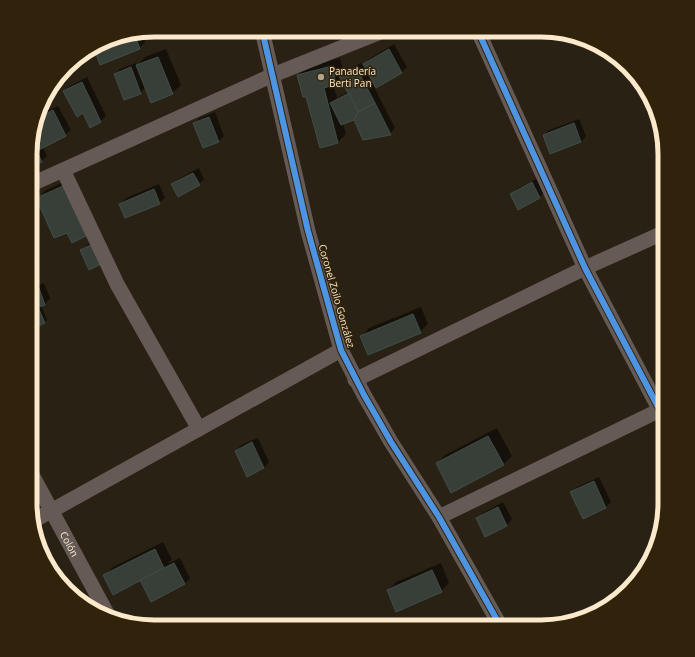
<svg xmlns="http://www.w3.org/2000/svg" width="695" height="657" viewBox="0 0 695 657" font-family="'Open Sans',sans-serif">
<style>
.shadow{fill:#0007;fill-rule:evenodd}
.building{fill:#373f38;stroke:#404e48}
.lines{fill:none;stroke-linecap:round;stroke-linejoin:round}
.minor{stroke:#655a56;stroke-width:15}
.cycleway-casing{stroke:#31230b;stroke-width:8}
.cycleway{stroke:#4d94e3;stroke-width:6}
.poi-dot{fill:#b2a38b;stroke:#31230b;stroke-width:1.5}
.labels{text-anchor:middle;stroke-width:3;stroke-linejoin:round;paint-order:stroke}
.poi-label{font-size:10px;fill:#fce9cc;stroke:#31230b;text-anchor:start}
.street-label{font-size:10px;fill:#fce9cc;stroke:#31230b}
.rim{fill:none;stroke:#fce9cc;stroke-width:5}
</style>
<rect width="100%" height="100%" fill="#292113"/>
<g class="shadow">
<polygon points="141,32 145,42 140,48 101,64 95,48 114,37"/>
<path d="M394 44 407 67 402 72 377 87 368 72 367 73 395 128 390 134 354 119 343 123 346 134 338 142 307 95 298 75 306 67 340 58 344 73 346 71 361 63 363 65 369 59ZM342 78 349 91 337 98 333 84 336 83Z"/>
<polygon points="166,49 181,85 172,93 146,87 140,93 115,74 120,69 136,63 137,65 145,57"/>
<polygon points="87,77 106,116 100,122 84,112 64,91 70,86"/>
<polygon points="58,106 71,130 65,135 43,147 47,156 42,161 32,165 32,130 37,116"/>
<polygon points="215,112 224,136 219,141 194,123 200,118"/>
<polygon points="579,119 586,136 581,142 544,135 549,130"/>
<polygon points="199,168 204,179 199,185 173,184 178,179"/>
<polygon points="72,178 68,231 38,198 46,190"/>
<polygon points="538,178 545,192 540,197 511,194 517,189"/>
<polygon points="159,184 165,198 159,203 120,204 126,198"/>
<polygon points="101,238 110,256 81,251 87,245"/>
<polygon points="33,244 40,260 34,266 32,267 32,245"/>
<polygon points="44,283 50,298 45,304 41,305 47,320 45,323 31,309 31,288"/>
<polygon points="421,307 428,324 420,332 361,337 369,328"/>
<polygon points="497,428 512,456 504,464 452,492 437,463 445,455"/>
<polygon points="258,438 269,462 264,468 236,451 241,445"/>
<polygon points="599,477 611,502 606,507 584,518 572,493 577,487"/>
<polygon points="503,502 512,519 507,525 486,535 477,519 483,513"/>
<polygon points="163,542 172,559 167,564 180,558 190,578 185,584 142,581 104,576 113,567"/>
<polygon points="441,563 449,583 441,591 388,590 396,582"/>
</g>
<g class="building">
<polygon points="134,33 140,49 100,65 94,48 114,37"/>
<polygon points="389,49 402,73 376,88 363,64"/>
<polygon points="158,57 173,94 151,103 136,65"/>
<polygon points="332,66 336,84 324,88 338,143 320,148 306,97 303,97 297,75"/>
<polygon points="131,67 141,94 124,100 114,74"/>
<polygon points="356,67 375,103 358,112 339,76"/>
<polygon points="82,82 101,122 90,128 83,113 77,117 63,91"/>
<polygon points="349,93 358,112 354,120 341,125 330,103"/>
<polygon points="375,103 391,135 363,140 354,120 358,112"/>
<polygon points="53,110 66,136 37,151 32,141 32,130 36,119"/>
<polygon points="209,117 219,142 203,148 193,123"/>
<polygon points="574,123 581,142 550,154 543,135"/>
<polygon points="32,140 42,162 32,167"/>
<polygon points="193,173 200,185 178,197 171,184"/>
<polygon points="532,182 540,198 518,210 510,194"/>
<polygon points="63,186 86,236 72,243 67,233 54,238 36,198"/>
<polygon points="154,189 160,204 125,218 119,204"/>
<polygon points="95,243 105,262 89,270 80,250"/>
<polygon points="32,259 35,266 32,268"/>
<polygon points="39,288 45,305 31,310 31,291"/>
<polygon points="38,307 45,323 37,327 31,312 31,310"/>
<polygon points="413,314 421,333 368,355 360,336"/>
<polygon points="488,436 504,465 451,493 436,463"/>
<polygon points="252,442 264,468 247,477 235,451"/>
<polygon points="594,481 606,508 583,519 570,492"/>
<polygon points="498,507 507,526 485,537 476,518"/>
<polygon points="155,549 164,568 113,595 103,575"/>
<polygon points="174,563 185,584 151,602 140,580"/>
<polygon points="432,570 442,592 396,612 387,590"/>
</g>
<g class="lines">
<g class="minor">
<polyline points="262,30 308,231 341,350 364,395 391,442 439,517 501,627"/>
<polyline points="478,31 585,268 665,420"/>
<polyline points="63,170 117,284 199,429"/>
<polyline points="32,184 273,75 383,31"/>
<polyline points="355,380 585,268 665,232"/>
<path id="s1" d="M30 471 109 617"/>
<polyline points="439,517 660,410"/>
<polyline points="33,521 341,350"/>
</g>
<defs>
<g id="cycleway">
<polyline points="262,30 308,231 341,350 364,395 391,442 439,517 501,627"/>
<polyline points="478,31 585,268 665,420"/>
</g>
</defs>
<use href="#cycleway" class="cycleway-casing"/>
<use href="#cycleway" class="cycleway"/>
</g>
<circle class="poi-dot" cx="321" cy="77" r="4"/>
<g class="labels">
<g class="poi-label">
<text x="329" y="75">Panadería<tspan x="329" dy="12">Berti Pan</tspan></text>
</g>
<g class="street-label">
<text transform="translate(337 296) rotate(74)" y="4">Coronel Zoilo González</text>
<text dy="4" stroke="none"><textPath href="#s1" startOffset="83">Colón</textPath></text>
</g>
</g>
<path d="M0 0H695V657H0ZM154 37H541A117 117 0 0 1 658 154V503A117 117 0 0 1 541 620H154A117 117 0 0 1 37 503V154A117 117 0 0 1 154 37Z" fill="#31230b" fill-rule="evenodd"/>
<path class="rim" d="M154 37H541A117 117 0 0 1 658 154V503A117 117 0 0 1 541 620H154A117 117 0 0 1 37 503V154A117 117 0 0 1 154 37Z"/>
</svg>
